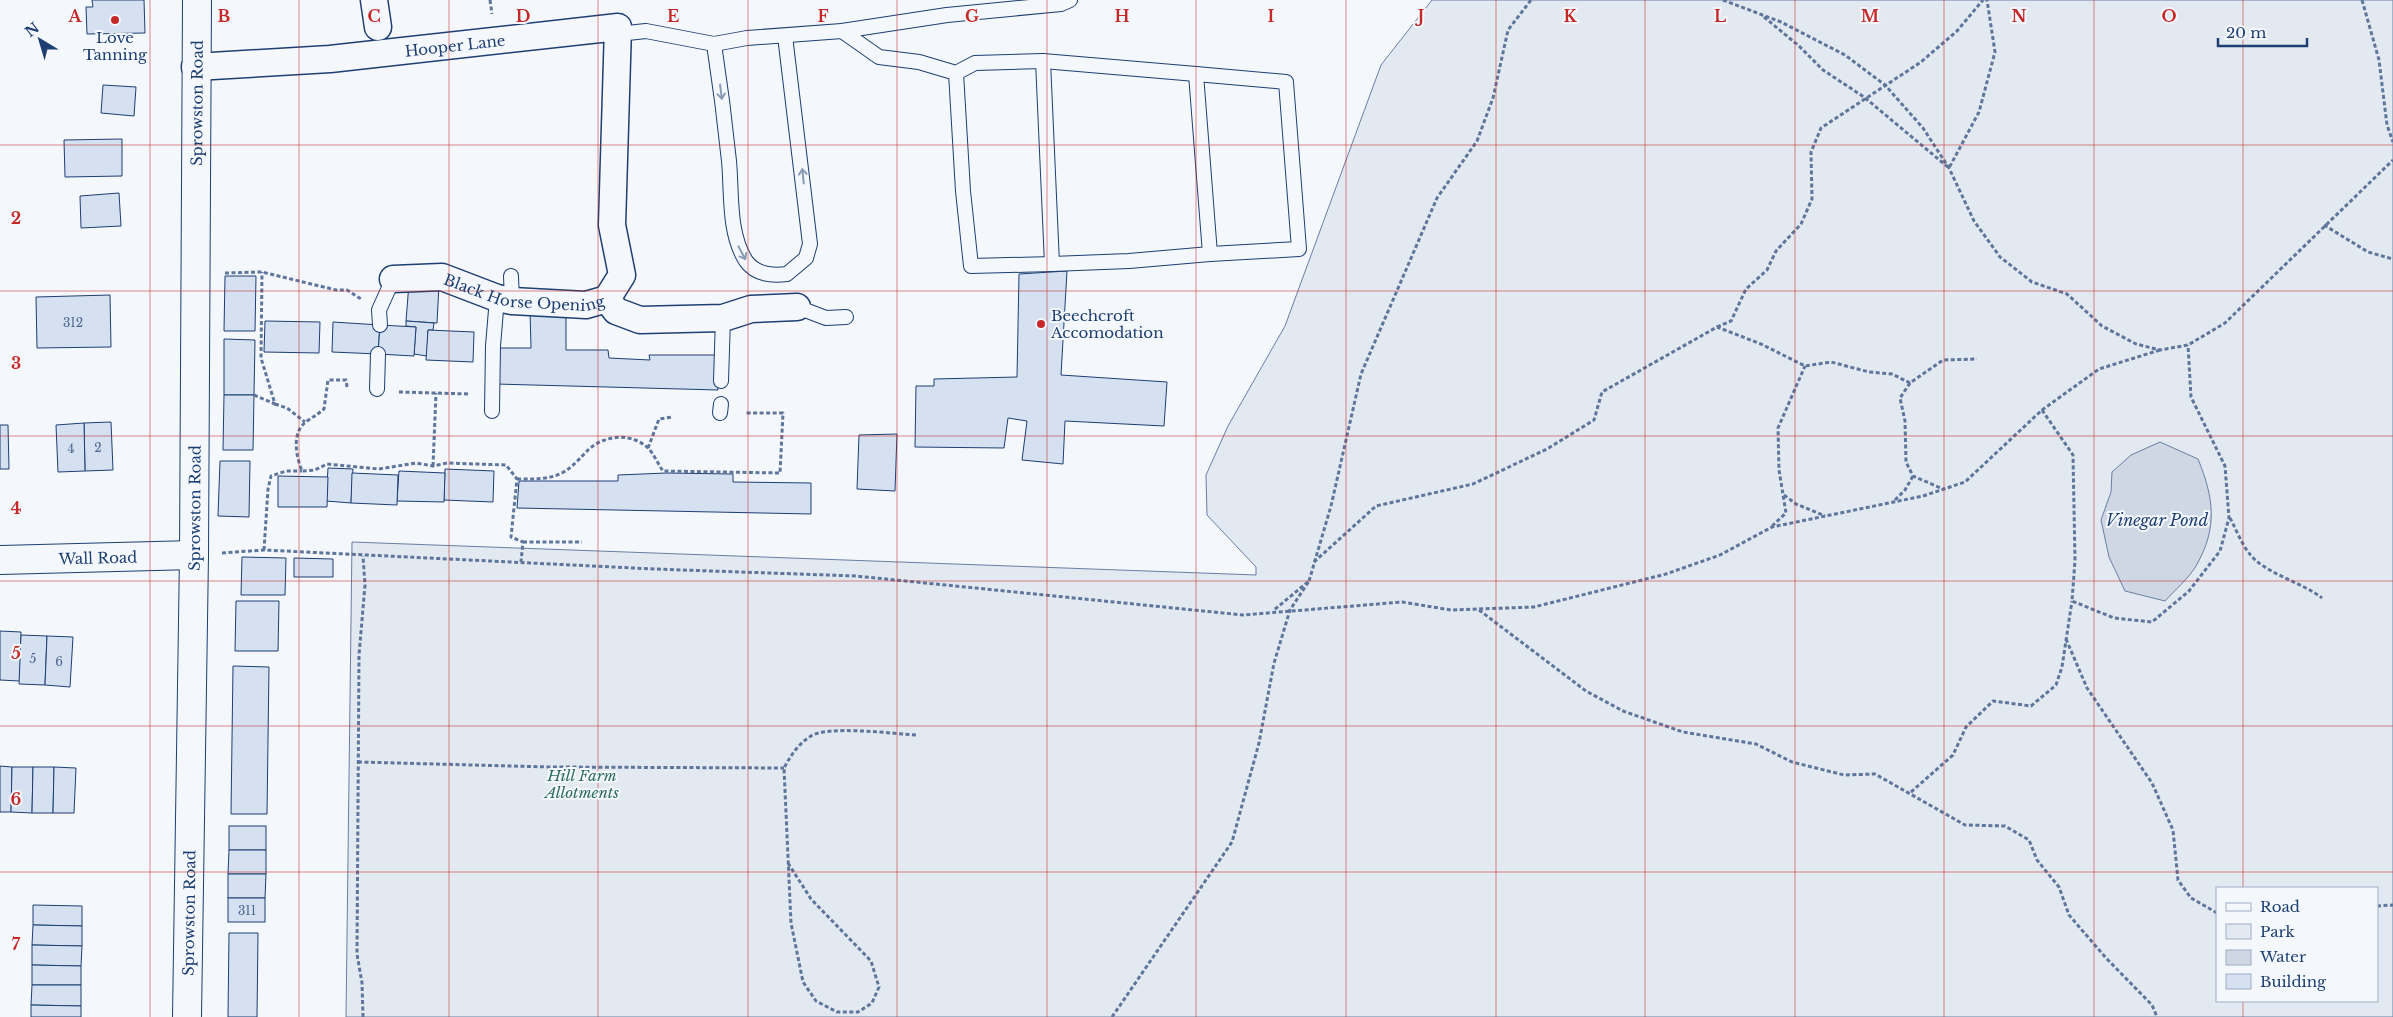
<svg xmlns="http://www.w3.org/2000/svg" width="2393" height="1017" viewBox="0 0 2393 1017" font-family="'Libre Baskerville',serif">
	<style>
		.green { fill: #e3e9f0; stroke: #687fa3; fill-rule: evenodd }
		.water { fill: #cfd7e4; stroke: #687fa3 }
		.building { fill: #d5e0f0; stroke: #1d3f73 }
		.lines { fill: none; stroke-linecap: round; stroke-linejoin: round }
		.lane-casing { stroke: #1d3f73; stroke-width: 16 }
		.street-casing { stroke: #1d3f73; stroke-width: 29 }
		.secondary-casing { stroke: #1d3f73; stroke-width: 30 }
		.primary-casing { stroke: #1d3f73; stroke-width: 30 }
		.path { stroke: #5e769c; stroke-width: 3; stroke-dasharray: 4 2.5; stroke-linecap: butt }
		.lane { stroke: #f4f7fb; stroke-width: 14 }
		.street { stroke: #f4f7fb; stroke-width: 26 }
		.secondary { stroke: #f4f7fb; stroke-width: 28 }
		.primary { stroke: #f4f7fb; stroke-width: 28 }
		.oneway { stroke: #889bb7 }
		.grid { fill: none; stroke: #c62828; stroke-width: 1; stroke-opacity: 0.55 }
		.poi-dot { fill: #c62828; stroke: #f4f7fb; stroke-width: 2 }
		.labels { text-anchor: middle; dominant-baseline: central; stroke-width: 4; stroke-linejoin: round; paint-order: stroke }
		.number-label { font-size: 12px; fill: #4b6792 }
		.poi-label { font-size: 15px; fill: #1d3f73; stroke: #f4f7fb }
		.street-label { font-size: 15px; fill: #1d3f73; stroke: #f4f7fb }
		.park-label { font-size: 15px; font-style: italic; fill: #2c6c60; stroke: #f4f7fb }
		.water-label { font-size: 16px; font-style: italic; fill: #1d3f73; stroke: #f4f7fb }
		.grid-label { font-size: 16px; text-anchor: middle; font-weight: bold; fill: #c62828; stroke: #f4f7fb; stroke-width: 4; stroke-linejoin: round; paint-order: stroke }
	</style>
	<rect width="100%" height="100%" fill="#f4f7fb"/>
	<!-- green -->
	<path class="green" d="M1432,0H2393V1017H346L352,542L1256,575V567L1207,515L1206,475L1228,426L1285,326L1381,65ZM2217,888H2377V1001H2217Z"/>
	<!-- water -->
	<path class="water" d="M2160,442L2198,459C2214,498 2218,528 2196,566C2188,579 2175,590 2165,601L2125,591L2109,557L2101,520L2111,492L2112,472L2131,455Z"/>
	<!-- building -->
	<g class="building">
		<path d="M92,0H144L145,33L87,34L86,7H93Z"/>
		<path d="M103,85L136,87L134,116L101,113Z"/>
		<path d="M122,139V176L65,177L64,140Z"/>
		<path d="M119,193L121,226L81,228L80,196Z"/>
		<path d="M1067,271L1061,375L1167,382L1164,426L1065,421L1063,464L1022,460L1027,421L1008,418L1004,448L915,447L916,386H934V379L1017,377L1019,274Z"/>
		<path d="M225,276H256L255,331H224Z"/>
		<path d="M409,283L439,285L437,323L406,321Z"/>
		<path d="M110,295L111,347L37,348L36,297Z"/>
		<path d="M530,310H566V350H608L609,358L650,360L649,355H718V390L495,384L496,348H531Z"/>
		<path d="M265,321L320,322L319,353L264,352Z"/>
		<path d="M406,321L434,323L433,330H428L427,356L414,354L416,327L406,326Z"/>
		<path d="M333,322L380,325L378,354L332,352Z"/>
		<path d="M380,325L416,327L414,356L378,354Z"/>
		<path d="M428,330L474,332L473,362L426,360Z"/>
		<path d="M224,339L255,340L254,395H224Z"/>
		<path d="M224,395H254L253,450H223Z"/>
		<path d="M111,422L113,470L85,471L84,423Z"/>
		<path d="M84,423L85,471L58,472L56,425Z"/>
		<path d="M0,425H8L9,469H0Z"/>
		<path d="M897,434L895,491L857,489L859,435Z"/>
		<path d="M220,461H250L249,517L218,516Z"/>
		<path d="M328,468L353,469L351,503L326,501Z"/>
		<path d="M445,469L494,471L493,502L444,500Z"/>
		<path d="M399,471L445,473L444,502L397,501Z"/>
		<path d="M352,473L398,475L397,505L351,503Z"/>
		<path d="M666,473L733,474V482L811,483V514L517,508L519,481H618V475Z"/>
		<path d="M278,476L328,477L327,507H278Z"/>
		<path d="M242,557L286,558L285,595H241Z"/>
		<path d="M294,558L333,559V577H294Z"/>
		<path d="M236,601H279L278,651H235Z"/>
		<path d="M0,631L21,632L20,681L0,680Z"/>
		<path d="M21,635L47,636L45,685L19,684Z"/>
		<path d="M47,636L73,637L70,687L45,685Z"/>
		<path d="M233,666L269,667L267,814H231Z"/>
		<path d="M0,766L12,767L11,812H0Z"/>
		<path d="M12,767H33L32,813L11,812Z"/>
		<path d="M33,767H54L53,813H32Z"/>
		<path d="M54,767L76,768L74,813H53Z"/>
		<rect x="229" y="826" width="37" height="24"/>
		<path d="M229,850H266V874H228Z"/>
		<path d="M228,874H266L265,898H228Z"/>
		<rect x="228" y="898" width="37" height="24"/>
		<path d="M33,905L82,906V926L33,925Z"/>
		<path d="M33,925L82,926V946L32,945Z"/>
		<path d="M229,933H258L257,1017H228Z"/>
		<path d="M32,945L82,946L81,966L32,965Z"/>
		<path d="M32,965L81,966V985H32Z"/>
		<path d="M32,985H81V1006L31,1005Z"/>
		<path d="M31,1005L81,1006V1017H31Z"/>
	</g>
	<g class="lines">
		<defs>
			<g id="lane">
				<path d="M842,31L879,57L919,62L956,73L975,63L1043,61L1052,264L971,266L963,191L956,73"/>
				<path d="M618,34L646,31L714,44L747,38L842,31L947,15L1061,4L1070,0"/>
				<path d="M714,44C720,83 725,122 729,161C732,193 728,233 746,261C756,275 772,276 787,274L806,258L810,244L785,36"/>
				<path d="M1043,61L1196,74L1210,254L1129,261L1052,264"/>
				<path d="M1196,74L1286,82L1299,249L1210,254"/>
				<path d="M511,276L512,301"/>
				<path d="M797,307L826,318L846,317"/>
				<path d="M380,325L379,310L393,279"/>
				<path d="M721,381L723,318"/>
				<path d="M377,389L378,354"/>
				<path d="M492,411L493,346L497,298"/>
				<path d="M720,413L721,404"/>
			</g>
			<g id="street">
				<path d="M374,0L378,27"/>
				<path id="s1" d="M195,67L330,59L618,27L612,225L622,275L607,299"/>
				<path id="s2" d="M393,279L442,277L497,298L512,301L586,305L607,299"/>
				<path d="M607,299L616,311L640,320L723,318L751,309L797,307"/>
			</g>
			<g id="secondary">
				<path id="s3" d="M0,560L194,555"/>
			</g>
			<g id="primary">
				<path id="s4" d="M187,1017L194,555L197,0"/>
			</g>
		</defs>
		<!-- lane casing -->
		<use href="#lane" class="lane-casing"/>
		<!-- street casing -->
		<use href="#street" class="street-casing"/>
		<!-- secondary casing -->
		<use href="#secondary" class="secondary-casing"/>
		<!-- primary casing -->
		<use href="#primary" class="primary-casing"/>
		<!-- path -->
		<g class="path">
			<path d="M490,0L492,14"/>
			<path d="M1723,0L1781,22L1845,55L1885,85L1923,128L1949,168L1974,221L2000,257L2032,282L2067,294L2102,326L2136,344L2160,350L2188,345L2225,323L2393,160"/>
			<path d="M2362,0L2379,60L2387,125L2393,142"/>
			<path d="M1764,17L1799,46L1823,70L1864,97L1949,168L1979,112L1995,52L1987,0"/>
			<path d="M2324,225L2368,252L2393,259"/>
			<path d="M225,273L262,272L336,290H347L361,299"/>
			<path d="M1717,327L1731,321L1746,289L1767,270L1776,251L1801,224L1812,199L1811,152L1821,128L1921,62L1957,31L1983,0"/>
			<path d="M1910,383L1900,398L1905,421L1906,462L1913,476L1943,489"/>
			<path d="M347,387L346,380H328L324,409C318,414 313,417 307,421C291,432 296,456 302,471L315,470L327,464L379,469L416,463L433,466L447,463L506,465L517,479L511,537L523,542L521,562"/>
			<path d="M399,392L470,394"/>
			<path d="M254,395L275,404L261,358L262,272"/>
			<path d="M275,404L287,408L305,422"/>
			<path d="M2042,410L2073,455L2075,560L2072,601L2114,618L2152,622L2189,591L2220,551L2229,518L2225,466L2191,397L2188,345"/>
			<path d="M648,448L659,419L672,417"/>
			<path d="M433,466L436,393"/>
			<path d="M517,479C533,479 548,480 562,473C573,467 580,458 588,450C604,435 631,432 648,448C654,454 658,464 663,471L780,473L783,413H745"/>
			<path d="M1784,495L1796,504L1825,516"/>
			<path d="M1895,500L1905,490L1913,476"/>
			<path d="M2230,518C2236,529 2241,543 2249,553C2263,573 2302,582 2322,598"/>
			<path d="M1772,526L1786,513L1779,470L1778,428L1805,366"/>
			<path d="M523,542H582"/>
			<path d="M264,550L268,489L271,476L286,471H302"/>
			<path d="M222,553L264,550L654,569L856,576L1243,615L1402,602L1451,610L1534,607L1666,574L1720,555L1772,527L1923,496L1965,482L2042,410L2099,369L2160,350"/>
			<path d="M1314,562L1376,506L1473,484L1547,449L1594,420L1602,392L1717,327L1761,344L1805,366L1831,362L1869,372L1892,374L1910,383L1943,360L1977,359"/>
			<path d="M1309,581L1331,506L1361,374L1437,198L1477,141L1493,98L1508,30L1531,0"/>
			<path d="M1479,610L1586,691L1623,711L1683,732L1756,744L1792,762L1844,775L1875,774L1965,825L2005,826L2029,840L2037,860L2059,887L2069,915L2106,958L2152,1005L2157,1017"/>
			<path d="M2066,639L2087,688L2152,783L2173,830L2178,880L2191,898L2217,913"/>
			<path d="M358,762L550,767L784,768"/>
			<path d="M1911,792L1953,755L1966,727L1993,701L2031,706L2056,685L2062,667L2072,601"/>
			<path d="M788,863L811,899L871,961L879,987L872,1003L858,1012H837L816,1001L803,982L791,923L784,768C791,755 798,744 811,736C829,725 894,734 918,735"/>
			<path d="M2377,906L2393,905"/>
			<path d="M363,1017L362,983L357,954L359,655L365,585L363,556"/>
			<path d="M1112,1017L1232,842L1259,743L1274,663L1290,610L1309,581L1274,610"/>
		</g>
		<!-- lane -->
		<use href="#lane" class="lane"/>
		<!-- street -->
		<use href="#street" class="street"/>
		<!-- secondary -->
		<use href="#secondary" class="secondary"/>
		<!-- primary -->
		<use href="#primary" class="primary"/>
	</g>
	<!-- one-way arrows -->
	<defs><path id="oneway-shaft" d="M-6 0H5M1.5-3L5.5 0L1.5 3" fill="none" stroke-width="1.6" stroke-linecap="round" stroke-linejoin="round" transform="scale(1.25)"/></defs>
	<g class="oneway">
		<use href="#oneway-shaft" transform="translate(721 92) rotate(83)"/>
		<use href="#oneway-shaft" transform="translate(803 176) rotate(-96)"/>
		<use href="#oneway-shaft" transform="translate(742 253) rotate(62)"/>
	</g>
	<!-- grid -->
	<path class="grid" d="M150,0V1017M299,0V1017M449,0V1017M598,0V1017M748,0V1017M897,0V1017M1047,0V1017M1196,0V1017M1346,0V1017M1496,0V1017M1645,0V1017M1795,0V1017M1944,0V1017M2094,0V1017M2243,0V888M0,145H2393M0,291H2393M0,436H2393M0,581H2393M0,726H2393M0,872H2393M2243,1001V1017"/>
	<!-- markers -->
	<g class="poi-dot">
		<circle cx="115" cy="20" r="5"/>
		<circle cx="1041" cy="324" r="5"/>
	</g>
	<g class="labels">
		<!-- number labels -->
		<g class="number-label">
			<text x="73" y="322">312</text>
			<text x="98" y="447">2</text>
			<text x="71" y="448">4</text>
			<text x="33" y="658">5</text>
			<text x="59" y="661">6</text>
			<text x="247" y="910">311</text>
		</g>
		<!-- poi labels -->
		<g class="poi-label">
			<text x="115" y="37">Love<tspan x="115" dy="17">Tanning</tspan></text>
			<text x="1051" y="315" text-anchor="start">Beechcroft<tspan x="1051" dy="17">Accomodation</tspan></text>
		</g>
		<!-- street labels -->
		<g class="street-label">
			<text stroke="none"><textPath href="#s1" startOffset="261">Hooper Lane</textPath></text>
			<text stroke="none"><textPath href="#s4" startOffset="914">Sprowston Road</textPath></text>
			<text stroke="none"><textPath href="#s2" startOffset="134">Black Horse Opening</textPath></text>
			<text stroke="none"><textPath href="#s4" startOffset="509">Sprowston Road</textPath></text>
			<text stroke="none"><textPath href="#s3" startOffset="98">Wall Road</textPath></text>
			<text stroke="none"><textPath href="#s4" startOffset="104">Sprowston Road</textPath></text>
		</g>
		<!-- park labels -->
		<g class="park-label">
			<text x="582" y="775">Hill Farm<tspan x="582" dy="17">Allotments</tspan></text>
		</g>
		<!-- water labels -->
		<g class="water-label">
			<text x="2157" y="520">Vinegar Pond</text>
		</g>
	</g>
	<g class="grid-label">
		<text x="75" y="22">A</text>
		<text x="224" y="22">B</text>
		<text x="374" y="22">C</text>
		<text x="523" y="22">D</text>
		<text x="673" y="22">E</text>
		<text x="823" y="22">F</text>
		<text x="972" y="22">G</text>
		<text x="1122" y="22">H</text>
		<text x="1271" y="22">I</text>
		<text x="1421" y="22">J</text>
		<text x="1570" y="22">K</text>
		<text x="1720" y="22">L</text>
		<text x="1870" y="22">M</text>
		<text x="2019" y="22">N</text>
		<text x="2169" y="22">O</text>
		<text x="16" y="224">2</text>
		<text x="16" y="369">3</text>
		<text x="16" y="514">4</text>
		<text x="16" y="659">5</text>
		<text x="16" y="805">6</text>
		<text x="16" y="950">7</text>
	</g>
	<!-- legend -->
	<rect x="2216" y="887" width="162" height="115" fill="#f4f7fb" stroke="#9eadc5"/>
	<rect x="2226" y="903" width="25" height="8" fill="#f4f7fb" stroke="#9eadc5"/>
	<text x="2260" y="912" font-size="15" fill="#1d3f73">Road</text>
	<rect x="2226" y="924" width="25" height="15" fill="#e3e9f0" stroke="#9eadc5"/>
	<text x="2260" y="937" font-size="15" fill="#1d3f73">Park</text>
	<rect x="2226" y="950" width="25" height="15" fill="#cfd7e4" stroke="#9eadc5"/>
	<text x="2260" y="962" font-size="15" fill="#1d3f73">Water</text>
	<rect x="2226" y="974" width="25" height="15" fill="#d5e0f0" stroke="#9eadc5"/>
	<text x="2260" y="987" font-size="15" fill="#1d3f73">Building</text>
	<!-- north arrow -->
	<g transform="translate(40 40) rotate(322)" stroke="#f4f7fb" stroke-width="4" paint-order="stroke">
	<path d="M0-4L9 19L0 12L-9 19Z" fill="#1d3f73"/>
	<text y="-8" font-size="14" font-weight="bold" text-anchor="middle" fill="#1d3f73">N</text>
	</g>
	<!-- scale -->
	<path d="M2218 38v8h89v-8" fill="none" stroke="#1d3f73" stroke-width="2.5"/>
	<text x="2226" y="38" font-size="15" fill="#1d3f73" stroke="#f4f7fb" stroke-width="4" paint-order="stroke">20 m</text>
</svg>
